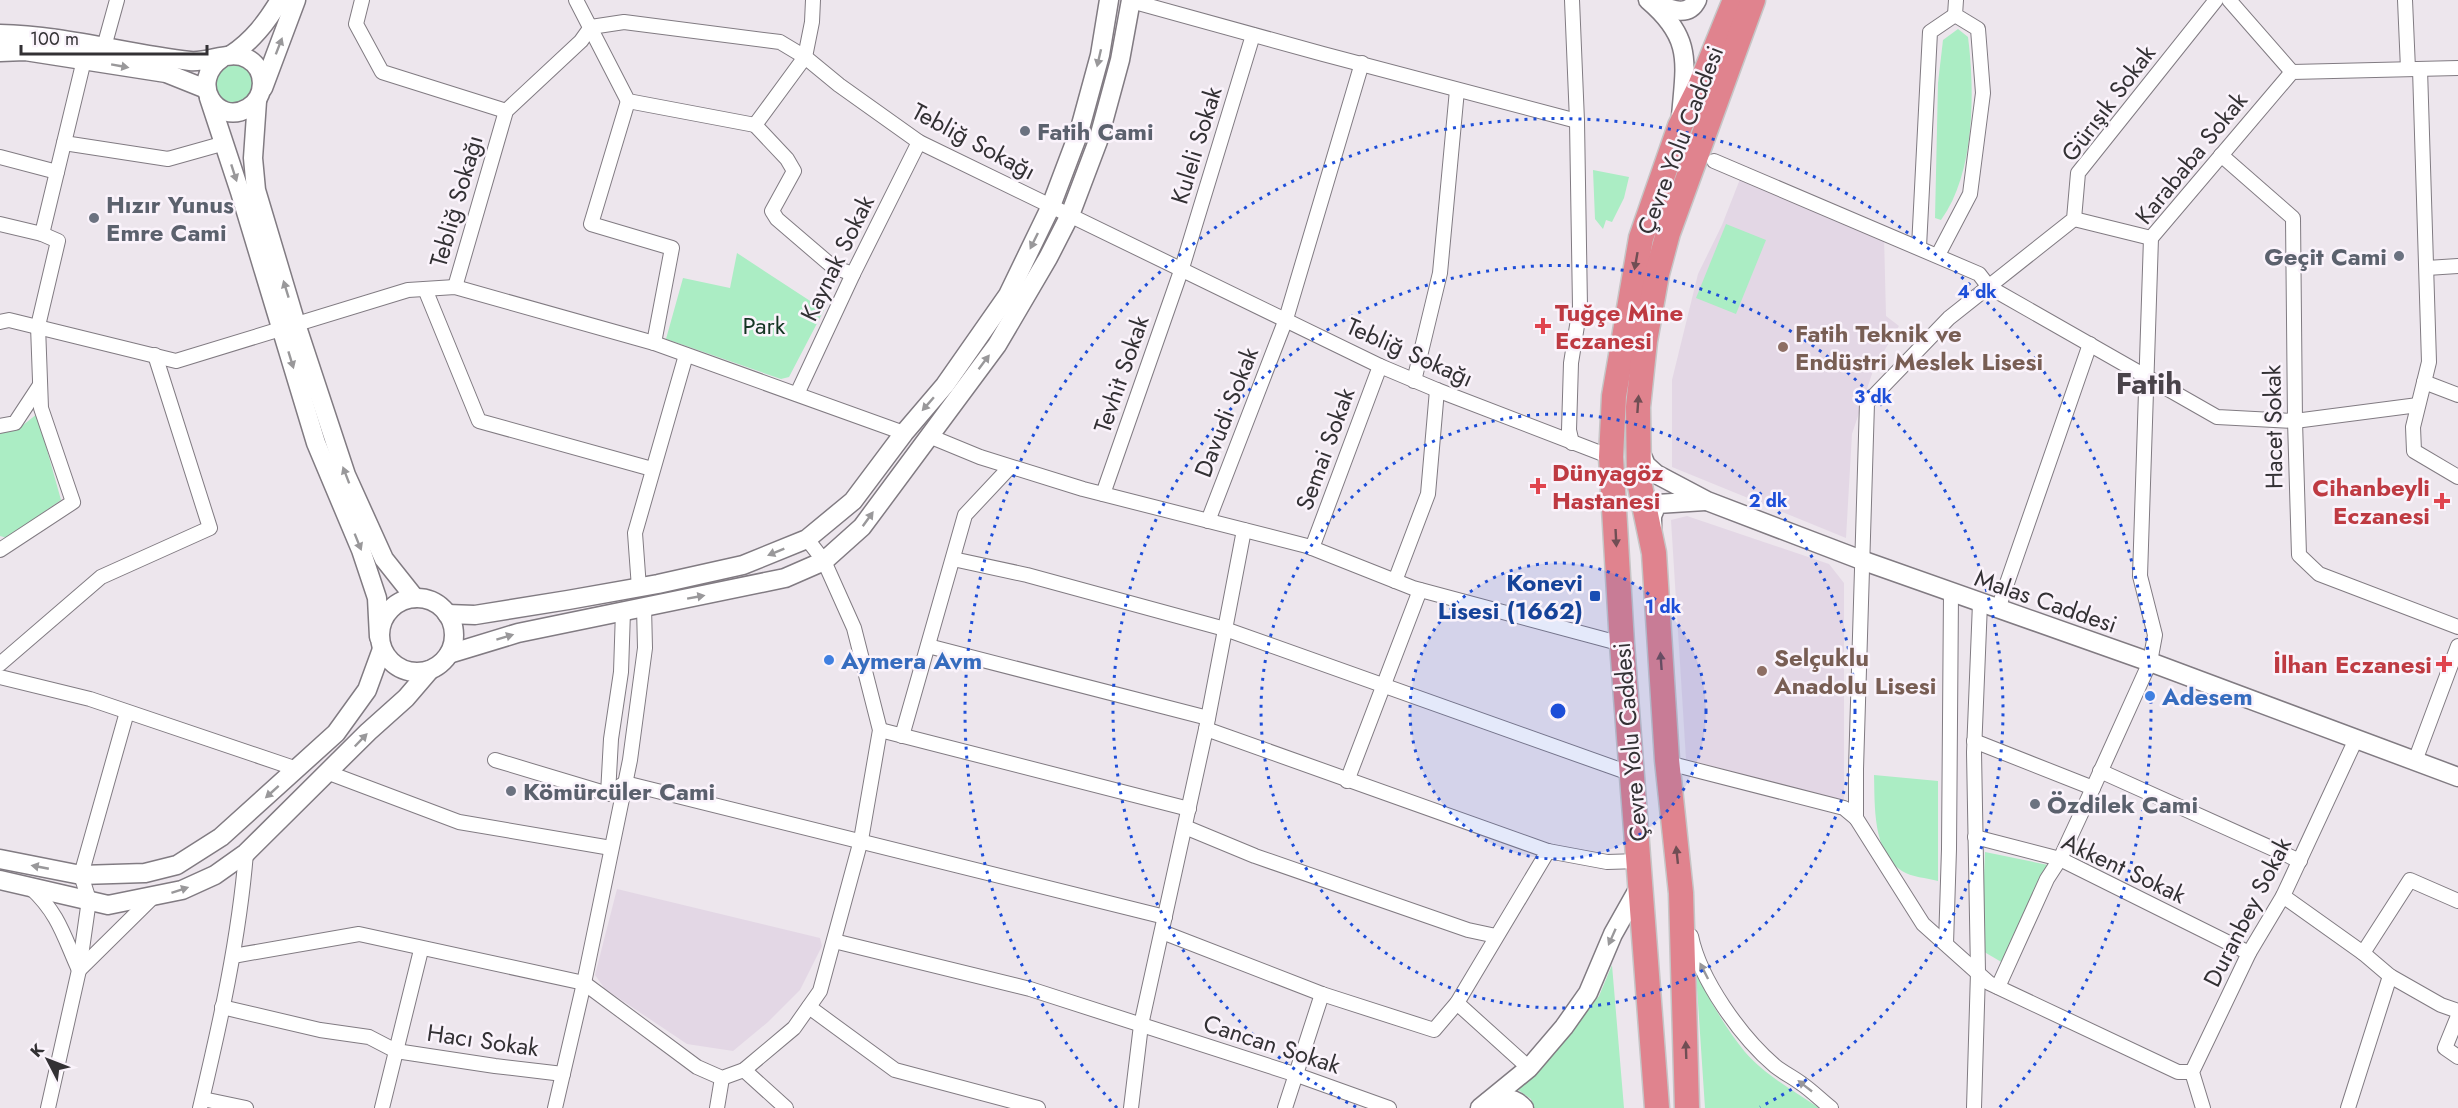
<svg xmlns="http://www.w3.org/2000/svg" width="2458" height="1108" viewBox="0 0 2458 1108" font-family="Jost,sans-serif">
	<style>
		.built { fill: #e3d7e5 }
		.green { fill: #abedc4 }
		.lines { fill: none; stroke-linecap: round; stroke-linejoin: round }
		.street-casing { stroke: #817b82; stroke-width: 16 }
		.secondary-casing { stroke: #817b82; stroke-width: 21 }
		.highway-casing { stroke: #c6c5c6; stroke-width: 27 }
		.street { stroke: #fff; stroke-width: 14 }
		.secondary { stroke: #fff; stroke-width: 18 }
		.highway { stroke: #e0838e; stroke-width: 24 }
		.oneway { fill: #99989a }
		.oneway2 { fill: #704e54 }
		.ring { fill: none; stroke: #1d4ed8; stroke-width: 3; stroke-dasharray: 3 6 }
		.worship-dot { fill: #6b7280; stroke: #faf3fb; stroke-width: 2 }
		.health-dot { fill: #e0444e; stroke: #faf3fb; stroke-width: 2 }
		.education-dot { fill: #8d6e63; stroke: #faf3fb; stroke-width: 2 }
		.transit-dot { fill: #1a4fb4; stroke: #faf3fb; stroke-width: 2 }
		.shop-dot { fill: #3f7fe0; stroke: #faf3fb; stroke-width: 2 }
		.labels { text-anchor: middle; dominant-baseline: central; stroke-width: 5; stroke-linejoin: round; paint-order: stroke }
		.street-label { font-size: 24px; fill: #333134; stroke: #faf3fb }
		.worship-label { font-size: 24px; font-weight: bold; fill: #5b616d; stroke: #faf3fb; text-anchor: start }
		.health-label { font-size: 24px; font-weight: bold; fill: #be3a42; stroke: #faf3fb; text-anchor: start }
		.park-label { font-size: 24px; fill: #143523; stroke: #faf3fb }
		.education-label { font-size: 24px; font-weight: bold; fill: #785e54; stroke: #faf3fb; text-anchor: start }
		.transit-label { font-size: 24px; font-weight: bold; fill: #164399; stroke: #faf3fb; text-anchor: end }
		.shop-label { font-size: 24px; font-weight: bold; fill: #366cbe; stroke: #faf3fb; text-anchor: start }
		.district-label { font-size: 30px; font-weight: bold; fill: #49434a; stroke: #faf3fb }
		.centre { fill: #1d4ed8; stroke: #faf3fb; stroke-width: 3 }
		.ring-label { font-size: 18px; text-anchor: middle; font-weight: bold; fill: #1d4ed8; stroke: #faf3fb; stroke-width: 5; stroke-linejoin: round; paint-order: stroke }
	</style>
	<rect width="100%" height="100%" fill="#ede6ed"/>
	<!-- built -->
	<g class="built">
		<path d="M1742,174L1884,236L1886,316L1899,326L1874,368L1852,434L1846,538L1672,467V380L1698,274L1722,225Z"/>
		<path d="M1687,516L1829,564L1844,583V802L1686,759L1671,520Z"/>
		<path d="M617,889L820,938L822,946L800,990L768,1022L733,1051L687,1044L605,989L595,975Z"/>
	</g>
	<!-- green -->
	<g class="green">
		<path d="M1958,29L1968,37C1975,92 1975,173 1941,220L1935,218L1938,83L1943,40Z"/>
		<circle cx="235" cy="84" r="19"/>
		<path d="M1593,170L1629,177L1624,198L1612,222L1606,220L1603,229L1595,219Z"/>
		<path d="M1726,224L1766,240L1736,314L1696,298Z"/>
		<path d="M737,253L824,310L789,377L781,379L666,339L683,278L730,288Z"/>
		<path d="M37,414L61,500L7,538L0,536V433L18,429Z"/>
		<path d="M1874,775L1938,781V881C1927,878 1911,877 1902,871C1872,852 1875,805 1874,775Z"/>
		<path d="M1985,852L2048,865L2003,963L1981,950Z"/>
		<path d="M1612,965L1624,1108H1534L1531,1099L1518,1090L1572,1031L1599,996Z"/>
		<path d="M1696,973C1709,999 1726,1029 1745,1052C1765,1075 1794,1091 1819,1108H1705Z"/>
	</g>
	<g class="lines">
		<defs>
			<g id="street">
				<path d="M362,0L356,24L382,72L506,111"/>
				<path d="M576,0L628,101L755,125"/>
				<path d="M2229,0L2292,72"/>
				<path d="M2405,0L2408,69"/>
				<path d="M1131,1L1323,54L1577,121"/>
				<path d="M104,47L117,0"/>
				<path d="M2420,69L2429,362L2413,427L2414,451L2458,477"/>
				<path d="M628,101L591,224L672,248L654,343"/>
				<path d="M755,125L787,159L794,171L772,211L777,219L833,267L853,274"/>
				<path d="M755,125L805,57L812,22L813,0"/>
				<path d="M64,143L168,159L225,143"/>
				<path d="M2221,155L2293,218L2295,421L2299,555L2319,574L2458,627"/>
				<path d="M0,157L57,172"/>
				<path d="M1714,161L1979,274L1989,287L2217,417L2295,421L2418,405"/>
				<path d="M2074,219L2151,238"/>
				<path d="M0,224L42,234L58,241L38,326L41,408L73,502L0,550"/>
				<path d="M42,234L84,60"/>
				<path d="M1919,247L1930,32L1955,15"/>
				<path d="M1938,255L1970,194L1983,93L1978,29L1955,15L1956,0"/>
				<path d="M2427,268L2458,266"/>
				<path d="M455,287L506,111L581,41L591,27L624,22L780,42L805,57L839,85L919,142L1380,366L1437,390L1611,457"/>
				<path d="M425,289L479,421L652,469"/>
				<path d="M0,322L9,320L176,361L408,290L455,287L654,343L904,433"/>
				<path d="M1414,381L1440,273L1457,90"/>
				<path d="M2424,382L2458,395"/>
				<path d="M797,394L853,274L919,142"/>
				<path d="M0,426L15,423L40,385"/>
				<path d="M929,436L980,457L1083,489L1307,546L1413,588L1622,644"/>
				<path d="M1572,443L1569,430L1571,363L1580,307L1577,121L1572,0"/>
				<path d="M1103,494L1182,268L1253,35"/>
				<path d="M1208,521L1286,319L1362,63"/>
				<path d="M1312,548L1380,366"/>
				<path d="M953,559L1027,575L1225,629L1632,774"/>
				<path d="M1395,581L1428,494L1437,390"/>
				<path d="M639,588L635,533L686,355"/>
				<path d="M1998,609L2090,344"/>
				<path d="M928,646L1208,718"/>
				<path d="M0,664L101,577L210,528L155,355"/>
				<path d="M0,677L90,699L297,769"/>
				<path d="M1206,729L1548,851L1607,862L1639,861"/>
				<path d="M880,730L1189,809"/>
				<path d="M902,736L965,515L1010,467"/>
				<path d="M1974,741L2093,788L2150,662L2155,635L2140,576L2151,238L2292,72L2458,68"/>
				<path d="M495,760L608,794"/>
				<path d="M1667,760L1676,765L1844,808L1856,818"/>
				<path d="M2415,761L2458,646"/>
				<path d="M2100,771L2300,861"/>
				<path d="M329,773L459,822L611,848"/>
				<path d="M1347,781L1420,590"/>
				<path d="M608,794L625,783L1165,917"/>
				<path d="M608,794L611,739L621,672L623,611"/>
				<path d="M1185,827L1255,856L1468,930L1496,936"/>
				<path d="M1975,837L2060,859L2249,953"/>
				<path d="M31,888C59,914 64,937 79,970L152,898"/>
				<path d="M2283,896L2363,953L2390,976L2441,1005L2458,1011"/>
				<path d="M1162,932L1322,994L1434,1030L1457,1003L1548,851"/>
				<path d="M1691,936C1700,980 1741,1037 1775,1066C1784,1073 1794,1078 1802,1084C1812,1091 1821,1100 1831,1108"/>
				<path d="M834,941L1030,989L1297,1075L1389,1108"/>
				<path d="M1946,944L1949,849L1951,593"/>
				<path d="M2363,953L2410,880L2458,901"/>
				<path d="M233,956L359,934L584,983L697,1067L722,1078L744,1070L794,1028L820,991L861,840L880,730L854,628L824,561L807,539"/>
				<path d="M1998,987L2047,879L2060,859L2093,788"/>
				<path d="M1457,1003L1529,1068"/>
				<path d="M222,1007L320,1030L369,1037L396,1051L495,1066L563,1074"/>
				<path d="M809,1007L895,1070L1038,1108"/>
				<path d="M2458,1016L2445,1048L2458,1057"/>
				<path d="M744,1070L786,1108"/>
				<path d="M2192,1072H2178L1989,983L1923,924L1856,818V769L1867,403L1949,318L2074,219L2078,173L2216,0"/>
				<path d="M203,1099L246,1108"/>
				<path d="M48,1108L79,970L89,900L81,875L127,712"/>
				<path d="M200,1108C220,1024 239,939 246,853"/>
				<path d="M382,1108L421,950"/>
				<path d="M555,1108L584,983L630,760L645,648L644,607"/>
				<path d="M717,1108L722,1078"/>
				<path d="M1131,1108L1141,1025L1206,729L1244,530"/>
				<path d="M1285,1108L1322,994"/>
				<path d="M1974,1108L1978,972L1974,752L1980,603"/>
				<path d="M2203,1108L2192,1072L2249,953L2283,896L2356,739"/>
				<path d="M2348,1108L2390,976"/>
			</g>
			<g id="secondary">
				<path d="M1648,0C1694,39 1685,64 1681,117"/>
				<path d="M1654,3C1668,8 1688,19 1697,0"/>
				<path d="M0,34C64,35 126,54 190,61C209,63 231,49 248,59C267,70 266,97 248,108C216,127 188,81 222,58"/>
				<path d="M0,52L25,51L166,73L206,89"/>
				<path d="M231,55C253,40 266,23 280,0"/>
				<path d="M263,88L296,0"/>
				<path d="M209,98L240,192L316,443L361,550L377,598L379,637"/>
				<path d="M257,101L253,158L256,190L296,324L346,475L384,559L415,598"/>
				<path d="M1639,449L1646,465L1656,474L1707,501L1864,561L2150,662L2458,777"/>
				<path d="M1652,529V516L1657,504L1705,501"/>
				<circle cx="417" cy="635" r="37"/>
				<path d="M447,614L475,615L568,600L658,584L743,565L807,539L853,501L904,433L945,385L1008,295L1051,206L1079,132L1100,55L1109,0"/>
				<path d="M449,654L518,633L785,578L824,561L862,527L997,345L1048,258L1070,215L1098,141L1120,60L1131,0"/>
				<path d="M0,859L81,875L145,873L177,865L221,837L336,733L367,690L382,649"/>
				<path d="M0,880L108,905L182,890L215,875L246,853L368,732L406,698L430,670"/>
				<path d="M1488,1102C1503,1098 1513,1096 1524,1108"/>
				<path d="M1480,1108L1529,1068L1564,1027L1588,993L1613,934L1640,886"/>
			</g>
			<g id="highway">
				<path d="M1657,1108L1622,644L1611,457L1614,396L1641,238L1680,126L1700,86L1735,0"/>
				<path d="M1687,1108L1681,893L1667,760L1654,553L1639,481L1638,407L1645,341L1657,274L1668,233L1753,0"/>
			</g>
		</defs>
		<!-- street casing -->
		<use href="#street" class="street-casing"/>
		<!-- secondary casing -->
		<use href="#secondary" class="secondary-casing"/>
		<!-- highway casing -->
		<use href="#highway" class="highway-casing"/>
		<!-- street -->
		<use href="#street" class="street"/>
		<!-- secondary -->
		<use href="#secondary" class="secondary"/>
		<!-- highway -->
		<use href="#highway" class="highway"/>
	</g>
	<!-- one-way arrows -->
	<defs><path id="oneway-solid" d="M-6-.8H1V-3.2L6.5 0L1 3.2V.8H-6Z" transform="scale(1.5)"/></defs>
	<g class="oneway">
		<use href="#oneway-solid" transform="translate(279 46) rotate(-69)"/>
		<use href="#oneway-solid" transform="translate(1099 58) rotate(103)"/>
		<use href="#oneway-solid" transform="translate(120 66) rotate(10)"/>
		<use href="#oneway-solid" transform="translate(234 173) rotate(72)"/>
		<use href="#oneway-solid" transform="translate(1034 241) rotate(116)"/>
		<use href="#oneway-solid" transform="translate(286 289) rotate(-107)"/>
		<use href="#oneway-solid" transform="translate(291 360) rotate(73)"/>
		<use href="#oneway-solid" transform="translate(984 362) rotate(-53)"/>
		<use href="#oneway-solid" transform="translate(928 404) rotate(131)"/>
		<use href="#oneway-solid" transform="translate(346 475) rotate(-111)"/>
		<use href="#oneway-solid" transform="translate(868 519) rotate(-54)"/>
		<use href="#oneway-solid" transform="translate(358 542) rotate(68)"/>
		<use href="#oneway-solid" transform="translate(776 552) rotate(158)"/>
		<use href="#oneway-solid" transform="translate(696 597) rotate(-10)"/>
		<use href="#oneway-solid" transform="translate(505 637) rotate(-17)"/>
		<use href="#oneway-solid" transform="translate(361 740) rotate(-46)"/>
		<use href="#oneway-solid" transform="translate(272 792) rotate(138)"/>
		<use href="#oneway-solid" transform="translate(40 867) rotate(-169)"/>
		<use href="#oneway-solid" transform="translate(180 890) rotate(-18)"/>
		<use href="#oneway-solid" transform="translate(1612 937) rotate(114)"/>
		<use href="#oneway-solid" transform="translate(1704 971) rotate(-117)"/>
		<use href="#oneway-solid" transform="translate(1805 1086) rotate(-142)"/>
	</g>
	<g class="oneway2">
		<use href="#oneway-solid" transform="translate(1636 261) rotate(100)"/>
		<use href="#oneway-solid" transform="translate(1638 404) rotate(-86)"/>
		<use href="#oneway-solid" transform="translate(1616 538) rotate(87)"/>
		<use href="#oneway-solid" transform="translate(1661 661) rotate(-94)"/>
		<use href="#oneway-solid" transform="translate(1677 855) rotate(-96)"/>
		<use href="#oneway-solid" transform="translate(1686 1050) rotate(-92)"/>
	</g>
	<!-- distance rings -->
	<circle cx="1558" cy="711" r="148" fill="#1d4ed8" fill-opacity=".12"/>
	<g class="ring">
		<circle cx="1558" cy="711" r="148"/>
		<circle cx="1558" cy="711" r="297"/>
		<path d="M1356 1107A445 445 0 1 1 1760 1107"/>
		<path d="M1117 1108A593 593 0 1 1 1999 1108"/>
	</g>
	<!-- markers -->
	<g class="worship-dot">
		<circle cx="1025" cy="131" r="6"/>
		<circle cx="94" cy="218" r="6"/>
		<circle cx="2399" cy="256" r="6"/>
		<circle cx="511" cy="791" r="6"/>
		<circle cx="2035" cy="804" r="6"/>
	</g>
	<g class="health-dot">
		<path d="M1540 317h6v6h6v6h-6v6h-6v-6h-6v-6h6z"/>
		<path d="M1535 477h6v6h6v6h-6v6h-6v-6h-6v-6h6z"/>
		<path d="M2439 492h6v6h6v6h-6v6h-6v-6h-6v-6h6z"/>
		<path d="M2441 655h6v6h6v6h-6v6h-6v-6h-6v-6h6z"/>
	</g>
	<g class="education-dot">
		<circle cx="1783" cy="347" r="6"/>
		<circle cx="1762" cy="671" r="6"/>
	</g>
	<rect class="transit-dot" x="1589" y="590" width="12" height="12" rx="3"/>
	<g class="shop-dot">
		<circle cx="829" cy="660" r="6"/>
		<circle cx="2150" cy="696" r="6"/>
	</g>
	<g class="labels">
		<!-- street labels -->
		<g class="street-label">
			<text transform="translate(2108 103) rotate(-53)">Gürışık Sokak</text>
			<text transform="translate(1680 140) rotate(-69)">Çevre Yolu Caddesi</text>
			<text transform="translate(974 141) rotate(28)">Tebliğ Sokağı</text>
			<text transform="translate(1196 145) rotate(-73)">Kuleli Sokak</text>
			<text transform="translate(2191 158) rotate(-51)">Karababa Sokak</text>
			<text transform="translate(456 201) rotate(-74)">Tebliğ Sokağı</text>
			<text transform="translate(837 258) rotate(-64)">Kaynak Sokak</text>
			<text transform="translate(1410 352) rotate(24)">Tebliğ Sokağı</text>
			<text transform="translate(1121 374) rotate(-71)">Tevhit Sokak</text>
			<text transform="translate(1226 412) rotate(-69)">Davudi Sokak</text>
			<text transform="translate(2273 427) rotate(-91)">Hacet Sokak</text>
			<text transform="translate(1325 449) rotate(-70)">Semai Sokak</text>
			<text transform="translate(2046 601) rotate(19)">Malas Caddesi</text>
			<text transform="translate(1630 742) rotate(-95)">Çevre Yolu Caddesi</text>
			<text transform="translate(2124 868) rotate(25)">Akkent Sokak</text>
			<text transform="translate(2247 912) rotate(-63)">Duranbey Sokak</text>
			<text transform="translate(483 1040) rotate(8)">Hacı Sokak</text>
			<text transform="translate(1272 1044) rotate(18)">Cancan Sokak</text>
		</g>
		<!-- worship labels -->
		<g class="worship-label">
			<text x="1037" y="131">Fatih Cami</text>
			<text x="106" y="204">Hızır Yunus<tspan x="106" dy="28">Emre Cami</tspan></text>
			<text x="2387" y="256" text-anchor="end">Geçit Cami</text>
			<text x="523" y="791">Kömürcüler Cami</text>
			<text x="2047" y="804">Özdilek Cami</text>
		</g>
		<!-- health labels -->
		<g class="health-label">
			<text x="1555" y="312">Tuğçe Mine<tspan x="1555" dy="28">Eczanesi</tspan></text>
			<text x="1552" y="472">Dünyagöz<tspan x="1552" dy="28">Hastanesi</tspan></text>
			<text x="2430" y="487" text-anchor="end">Cihanbeyli<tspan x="2430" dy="28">Eczanesi</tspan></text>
			<text x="2432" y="664" text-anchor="end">İlhan Eczanesi</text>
		</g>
		<!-- park labels -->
		<g class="park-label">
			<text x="764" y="325">Park</text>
		</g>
		<!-- education labels -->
		<g class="education-label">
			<text x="1795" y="333">Fatih Teknik ve<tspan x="1795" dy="28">Endüstri Meslek Lisesi</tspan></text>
			<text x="1774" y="657">Selçuklu<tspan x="1774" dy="28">Anadolu Lisesi</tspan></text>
		</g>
		<!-- transit labels -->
		<g class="transit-label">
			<text x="1583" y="582">Konevi<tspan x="1583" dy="28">Lisesi (1662)</tspan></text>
		</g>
		<!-- shop labels -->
		<g class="shop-label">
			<text x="841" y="660">Aymera Avm</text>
			<text x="2162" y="696">Adesem</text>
		</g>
		<!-- district labels -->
		<g class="district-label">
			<text x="2149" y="383">Fatih</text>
		</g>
	</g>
	<circle cx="1558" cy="711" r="9" class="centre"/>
	<g class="ring-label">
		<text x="1977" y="298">4 dk</text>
		<text x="1873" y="403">3 dk</text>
		<text x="1768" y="507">2 dk</text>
		<text x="1663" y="613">1 dk</text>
	</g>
	<!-- north arrow -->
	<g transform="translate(48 1060) rotate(312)" stroke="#faf3fb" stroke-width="4.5" paint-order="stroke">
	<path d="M0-4.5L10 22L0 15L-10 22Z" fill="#333134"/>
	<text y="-9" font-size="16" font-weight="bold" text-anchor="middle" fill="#333134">K</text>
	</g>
	<!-- scale -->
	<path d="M21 45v9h186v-9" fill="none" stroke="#333134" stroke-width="3"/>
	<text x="30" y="45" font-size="18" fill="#333134" stroke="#faf3fb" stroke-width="4.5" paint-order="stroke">100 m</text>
</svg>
